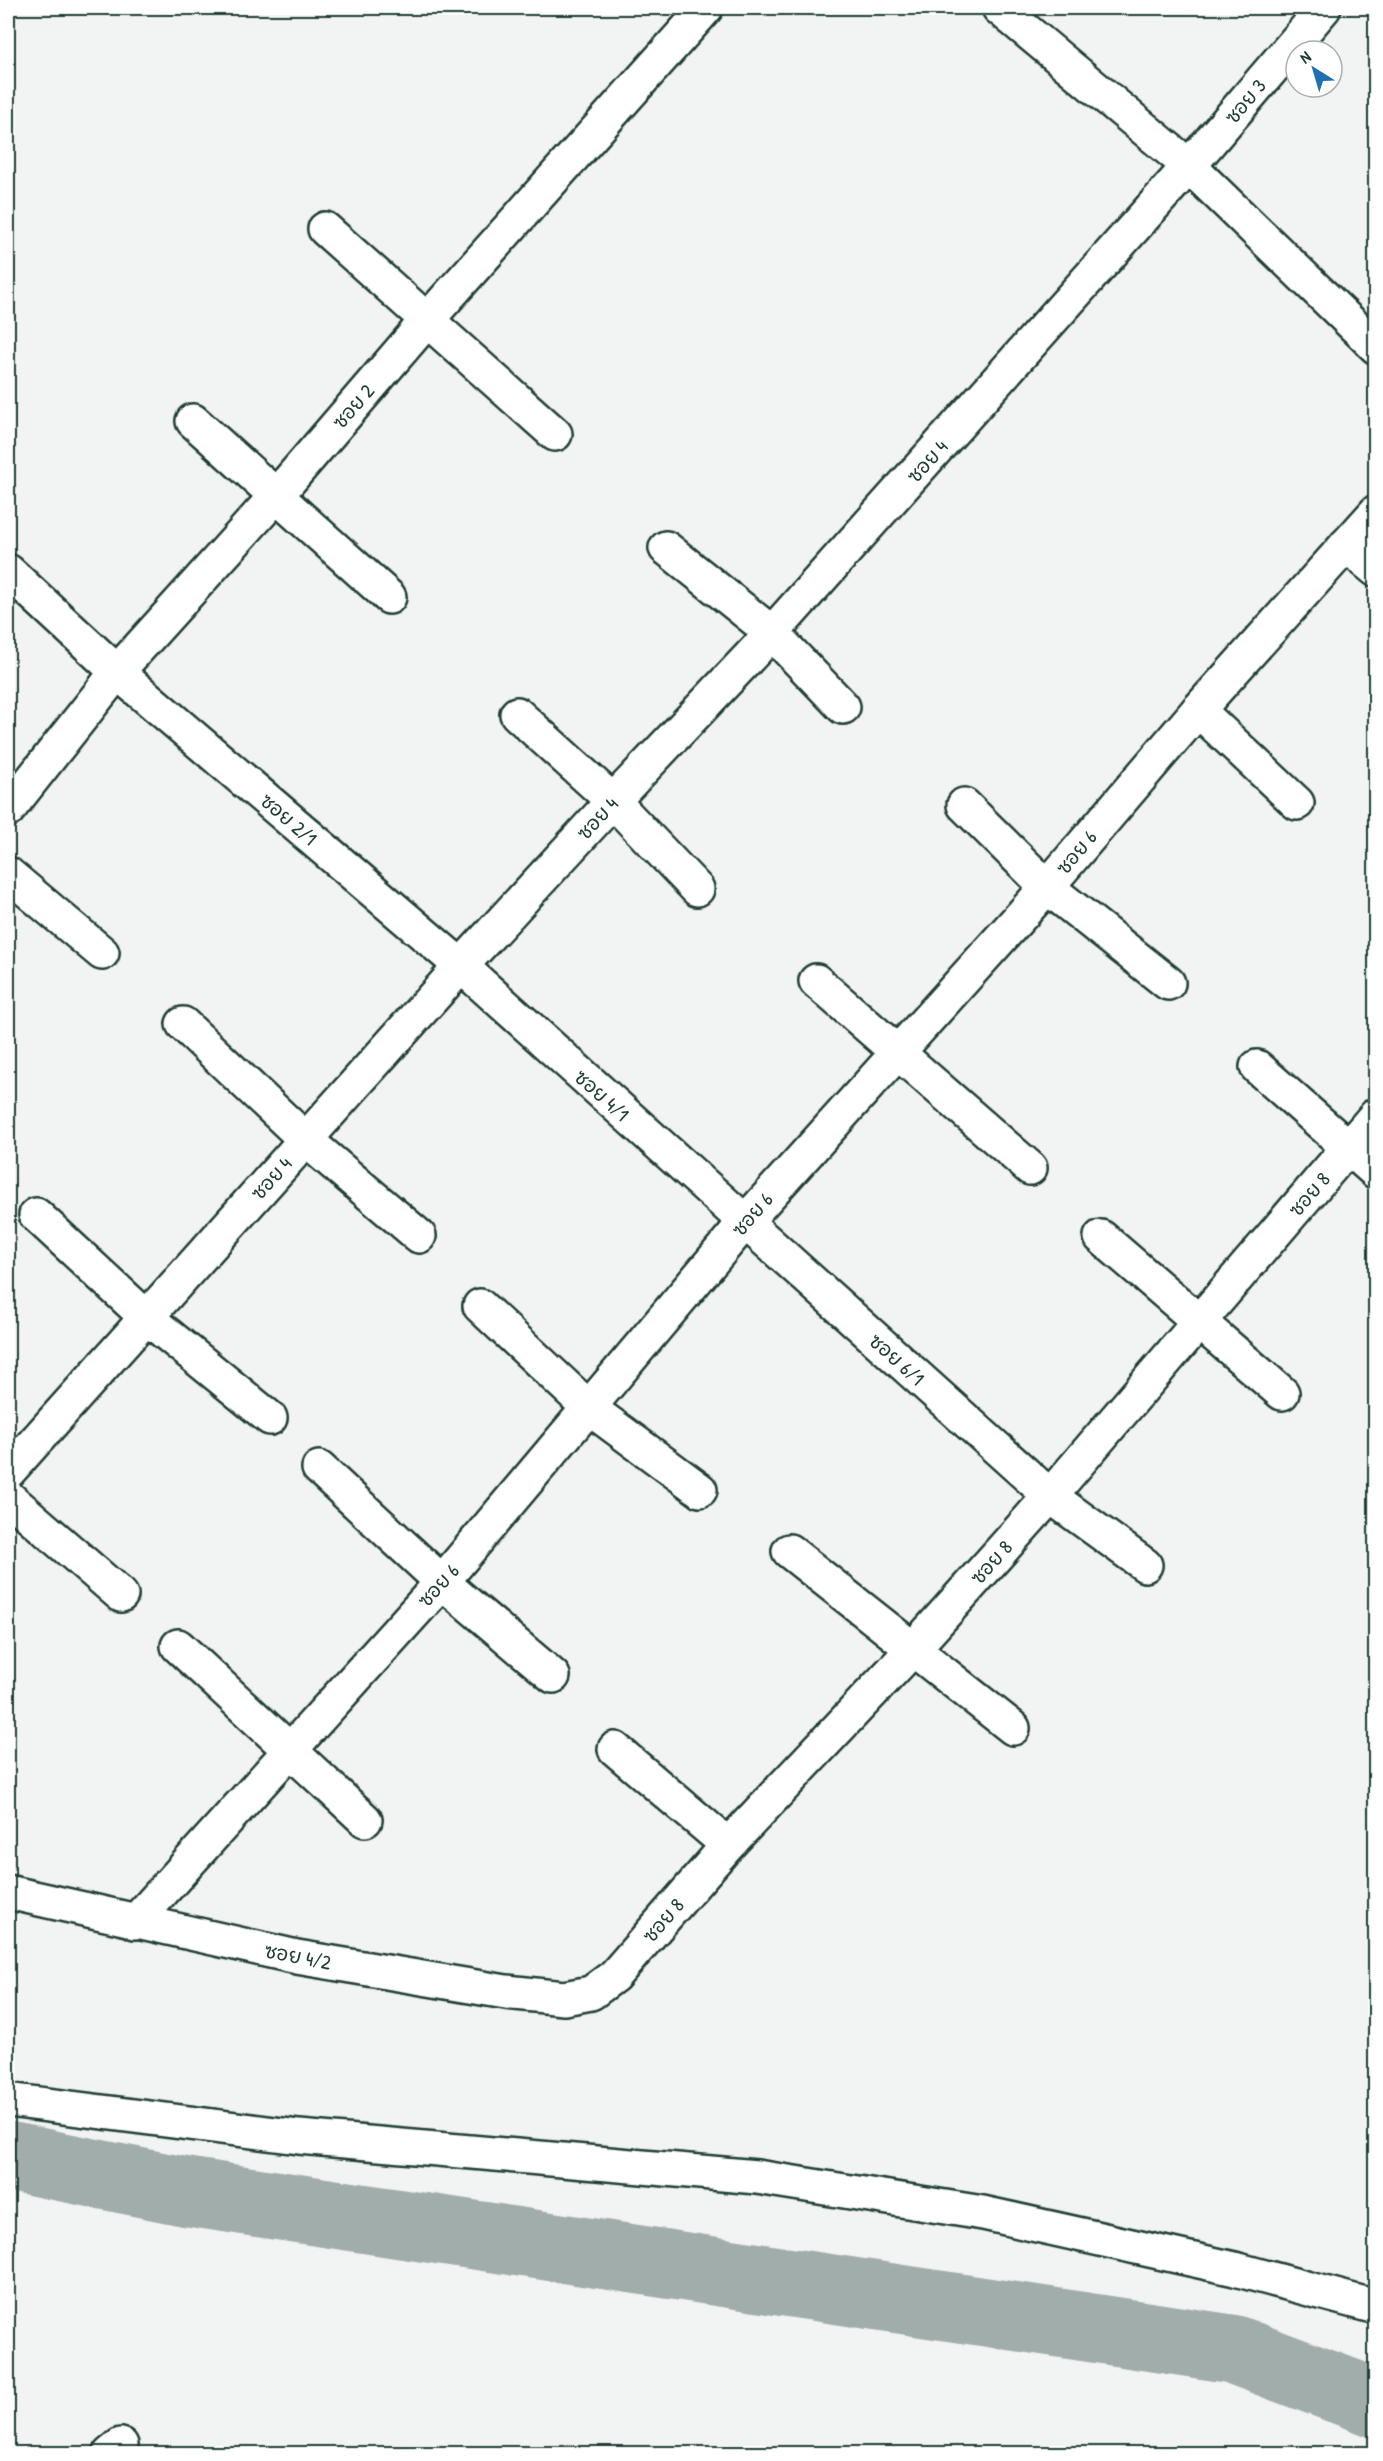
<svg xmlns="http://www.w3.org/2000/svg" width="1383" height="2461" viewBox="0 0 1383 2461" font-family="'Patrick Hand','Playpen Sans Thai',sans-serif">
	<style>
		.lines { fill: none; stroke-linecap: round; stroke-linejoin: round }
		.river { stroke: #a1adaa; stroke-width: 69 }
		.minor-casing { stroke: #1f3d34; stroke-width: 38 }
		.minor { stroke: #fff; stroke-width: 33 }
		.labels { text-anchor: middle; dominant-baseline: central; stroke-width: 4.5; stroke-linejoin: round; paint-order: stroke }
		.street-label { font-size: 20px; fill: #1f3d34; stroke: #fff }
	</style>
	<rect width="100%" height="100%" fill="#f2f3f3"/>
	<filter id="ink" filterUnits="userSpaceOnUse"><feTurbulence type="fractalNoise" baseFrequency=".0167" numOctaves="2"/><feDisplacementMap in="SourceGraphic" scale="12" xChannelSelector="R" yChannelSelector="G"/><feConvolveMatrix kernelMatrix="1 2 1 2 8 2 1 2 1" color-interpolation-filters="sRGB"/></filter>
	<g filter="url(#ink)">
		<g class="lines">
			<!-- river -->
			<path class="river" d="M8,2156L188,2192L1232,2349L1376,2403"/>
			<defs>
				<g id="minor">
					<path d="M999,8L1189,166L1376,347"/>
					<path d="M325,229L555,434"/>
					<path d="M193,421L389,597"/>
					<path d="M1346,545L1376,570"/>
					<path d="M666,548L772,633L843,707"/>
					<path d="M8,571L117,672L461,966L1050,1496L1145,1565"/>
					<path d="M1198,710L1297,803"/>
					<path d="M517,714L613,801L697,889"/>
					<path d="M964,805L1047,887L1168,983"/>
					<path d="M8,810L117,672L275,497L428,319L706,8"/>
					<path d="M8,874L102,953"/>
					<path d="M816,981L1030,1168"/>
					<path d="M183,1024L306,1140L419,1236"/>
					<path d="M1257,1067L1376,1172"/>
					<path d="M36,1215L146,1317L270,1418"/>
					<path d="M1101,1237L1282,1393"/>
					<path d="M480,1306L589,1408L700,1490"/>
					<path d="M319,1468L442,1582L553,1676"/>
					<path d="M8,1472L461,966L613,801L772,633L1189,166L1324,8"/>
					<path d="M8,1497L121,1595"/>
					<path d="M789,1551L1013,1728"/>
					<path d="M178,1646L365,1820"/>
					<path d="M615,1749L728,1845"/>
					<path d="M8,1892L297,1957L506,1992L564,1998L591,1993L614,1976L728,1845L913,1649L1050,1496L1376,1115"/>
					<path d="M135,1922L442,1582L744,1223L1047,887L1198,710L1376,512"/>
					<path d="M8,2100L299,2137L757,2177L983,2213L1235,2269L1376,2307"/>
					<path d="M110,2454L121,2445"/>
				</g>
			</defs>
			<!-- minor casing -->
			<use href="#minor" class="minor-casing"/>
			<!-- minor -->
			<use href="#minor" class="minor"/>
		</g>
	</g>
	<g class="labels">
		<!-- street labels -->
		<g class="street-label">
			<text transform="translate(1245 101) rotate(-50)">ซอย 3</text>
			<text transform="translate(353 406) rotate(-49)">ซอย 2</text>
			<text transform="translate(927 461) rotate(-48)">ซอย 4</text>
			<text transform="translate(597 818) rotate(-47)">ซอย 4</text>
			<text transform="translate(289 819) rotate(41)">ซอย 2/1</text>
			<text transform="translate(1076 852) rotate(-50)">ซอย 6</text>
			<text transform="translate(602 1095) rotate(42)">ซอย 4/1</text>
			<text transform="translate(271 1178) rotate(-48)">ซอย 4</text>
			<text transform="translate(1309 1194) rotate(-49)">ซอย 8</text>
			<text transform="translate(752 1214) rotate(-49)">ซอย 6</text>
			<text transform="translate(897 1359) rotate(42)">ซอย 6/1</text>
			<text transform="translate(991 1562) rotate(-48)">ซอย 8</text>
			<text transform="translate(438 1585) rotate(-48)">ซอย 6</text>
			<text transform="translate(663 1920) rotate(-49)">ซอย 8</text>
			<text transform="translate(298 1956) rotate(11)">ซอย 4/2</text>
		</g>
	</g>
	<!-- margin -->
	<rect width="1383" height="2461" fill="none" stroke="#fff" stroke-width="30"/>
	<rect x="15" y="15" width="1353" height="2431" fill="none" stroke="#1f3d34" stroke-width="2" filter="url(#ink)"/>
	<!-- north arrow -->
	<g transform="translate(1314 69) rotate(323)"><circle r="28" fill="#ffffff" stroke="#a5b1ae" stroke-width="1.5"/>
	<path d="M0-4.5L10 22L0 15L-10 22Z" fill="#1f6fb2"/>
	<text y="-9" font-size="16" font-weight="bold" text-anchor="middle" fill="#1f3d34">N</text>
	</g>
</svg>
